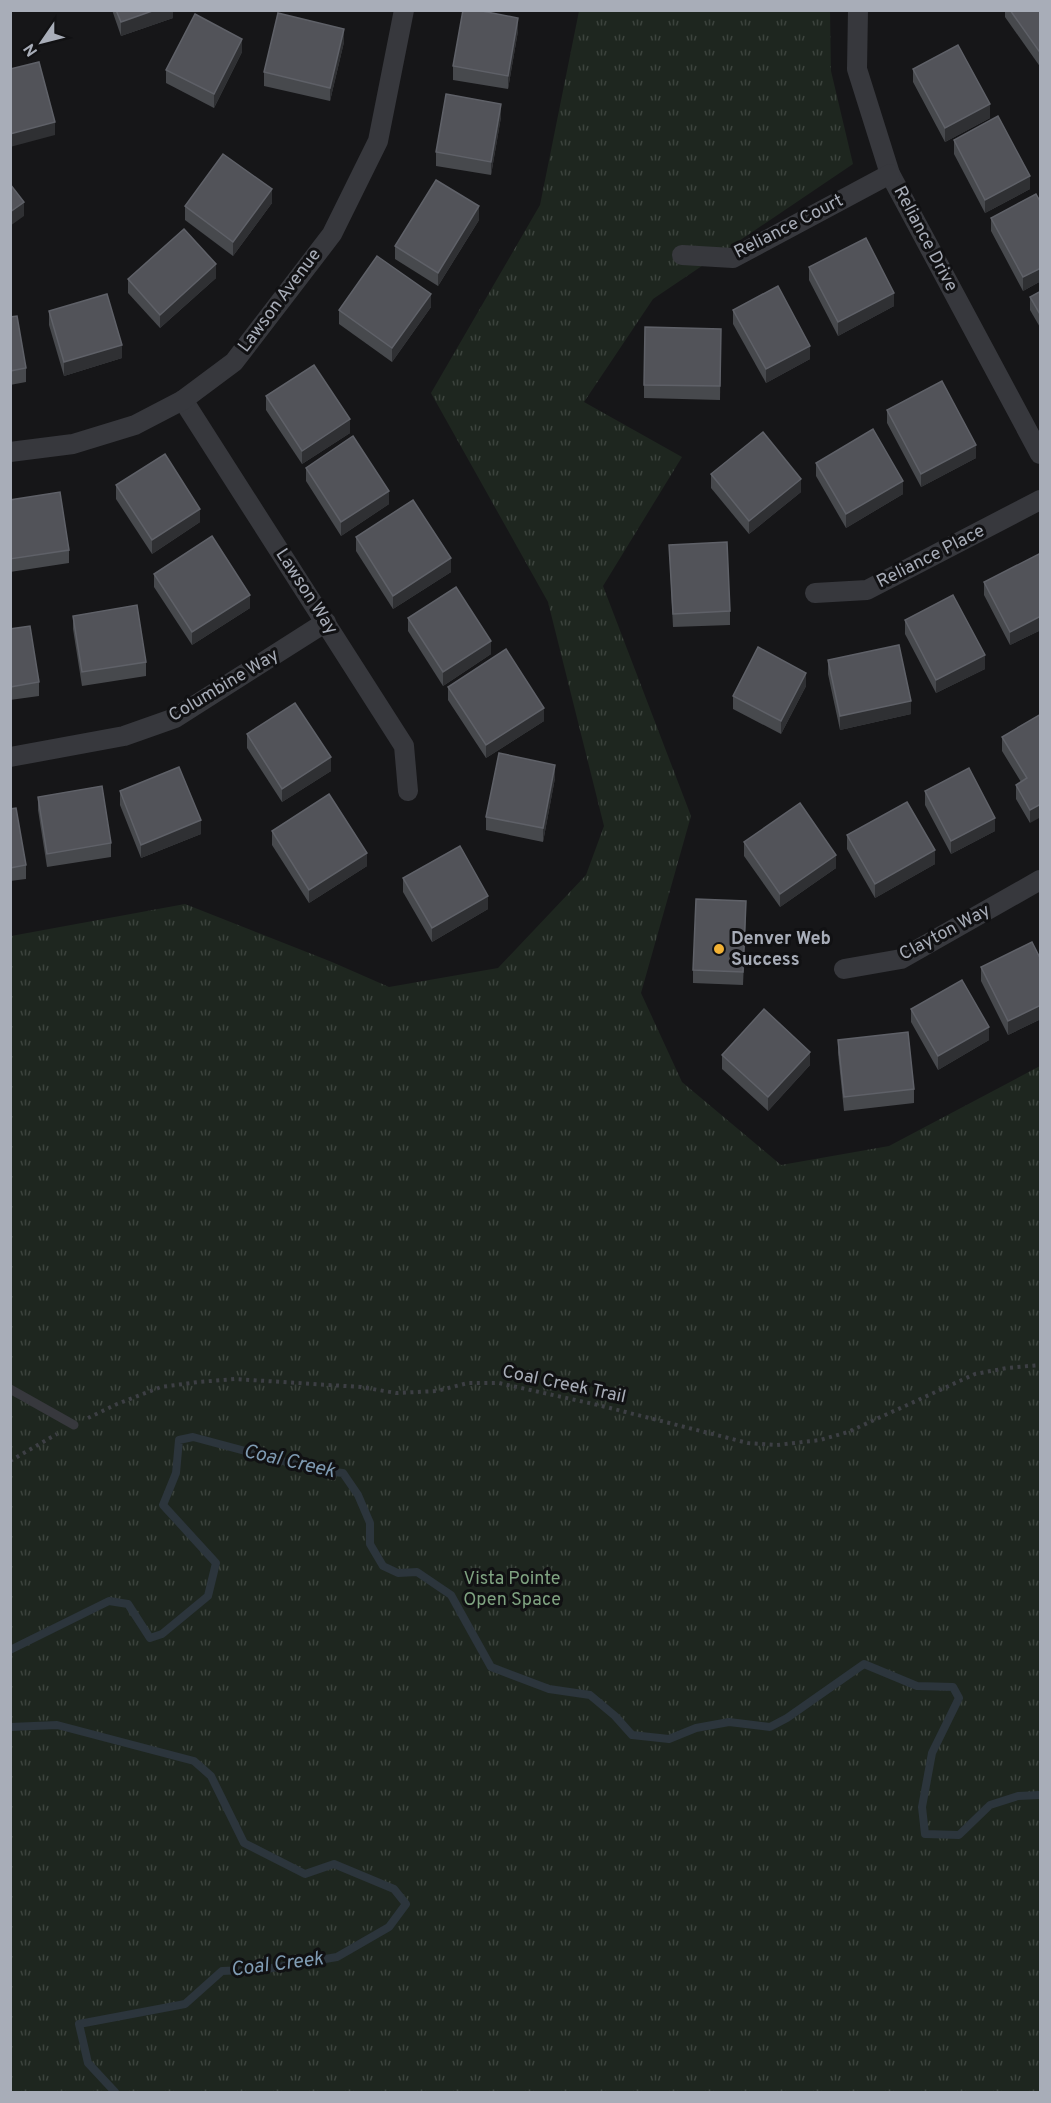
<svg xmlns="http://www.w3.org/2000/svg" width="1051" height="2103" viewBox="0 0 1051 2103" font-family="Overpass,sans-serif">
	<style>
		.park { fill: url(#park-tufts) }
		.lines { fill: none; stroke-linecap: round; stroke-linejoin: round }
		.stream { stroke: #2c353c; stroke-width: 8 }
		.path { stroke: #3d3f44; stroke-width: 4; stroke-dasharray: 3 4.5; stroke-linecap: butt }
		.service { stroke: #37383d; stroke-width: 9 }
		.minor { stroke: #37383d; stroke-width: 20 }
		.wall { fill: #47494d }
		.shaded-wall { fill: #2f3033 }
		.building { fill: #525359; stroke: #5f6168; stroke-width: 1.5 }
		.poi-dot { fill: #f2b134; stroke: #111113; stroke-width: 2 }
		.labels { text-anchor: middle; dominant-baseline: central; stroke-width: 6; stroke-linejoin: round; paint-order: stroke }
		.street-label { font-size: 18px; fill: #a8adb8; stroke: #111113 }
		.poi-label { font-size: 18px; font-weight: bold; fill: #a8adb8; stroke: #111113; text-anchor: start }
		.park-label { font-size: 18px; fill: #7fa381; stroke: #111113 }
		.water-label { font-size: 20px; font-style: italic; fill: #7f9bb3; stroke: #111113 }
	</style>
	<defs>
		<pattern id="park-tufts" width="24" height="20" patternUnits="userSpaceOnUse" patternTransform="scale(1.5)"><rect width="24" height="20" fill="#1e261f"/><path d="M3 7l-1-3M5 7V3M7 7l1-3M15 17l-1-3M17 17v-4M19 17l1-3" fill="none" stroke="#3c433d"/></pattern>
	</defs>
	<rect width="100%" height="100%" fill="#161618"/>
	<!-- park -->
	<path class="park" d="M579,11H830L831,71L853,164L653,299L584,402L682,457L603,586L691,816L641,993L682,1082L781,1165L889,1146L1040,1066V2092H11V936L185,904L332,962L389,987L498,968L586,875L604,826L548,602L431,393L540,205Z"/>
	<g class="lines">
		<!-- stream -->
		<g class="stream">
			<path d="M10,1650L109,1601L128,1604L150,1638L162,1634L208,1596L216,1563L163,1505L176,1473L179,1440L193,1437L316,1470L343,1473L358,1495L370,1523V1544L383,1566L398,1573L417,1572L451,1595L491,1667L549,1689L590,1695L615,1716L632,1735L669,1739L696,1728L729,1722L770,1727L787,1718L864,1664L917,1686L953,1687L959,1698L932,1753L922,1807L925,1834L959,1835L990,1805L1018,1796L1040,1795"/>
			<path d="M10,1727L57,1725L194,1761L211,1776L244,1843L305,1874L334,1864L394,1889L406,1904L389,1927L337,1957L266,1969L222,1971L185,2004L79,2024L88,2063L115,2092"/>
		</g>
		<!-- path -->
		<g class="path">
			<path d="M88,1418L117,1404L161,1387L198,1382L235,1379L361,1387L396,1393L437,1391L468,1383H499L598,1405L748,1443L777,1445L820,1440L848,1432L975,1374L1007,1368L1040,1365"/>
			<path d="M10,1461L57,1434"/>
		</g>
		<!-- service -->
		<path class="service" d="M10,1389L74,1425"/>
		<!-- minor -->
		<g class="minor">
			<path d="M858,10L857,69L890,174L1040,454"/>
			<path d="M682,255L733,258L890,174"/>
			<path d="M183,400L404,746L408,791"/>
			<path d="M10,452L73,444L135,425L183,400L234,362L332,234L378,141L404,10"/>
			<path d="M815,593L867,590L1040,500"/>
			<path d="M10,757L124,736L175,718L326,622"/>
			<path d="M844,969L901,959L1040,880"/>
		</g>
	</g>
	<!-- wall -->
	<g class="wall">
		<path d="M112,10H173V18L121,36Z"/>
		<path d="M1005,10H1041V68L1005,17Z"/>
		<path d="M518,31L508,89L453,80V66Z"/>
		<path d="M344,42L330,101L264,86V72Z"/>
		<path d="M242,52L214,108L166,83V70Z"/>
		<path d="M913,69L990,118L945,142L913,82Z"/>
		<path d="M501,117L491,175L436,166V152Z"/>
		<path d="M954,140L1030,189L985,213L954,154Z"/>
		<path d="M272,203L233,256L185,220V206Z"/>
		<path d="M1041,203V281L1023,291L991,231V218Z"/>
		<path d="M479,220L438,286L395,259V246Z"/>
		<path d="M809,267L894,306L838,336L809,280Z"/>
		<path d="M216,278L160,328L128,293V279Z"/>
		<path d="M1041,291V329L1030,310V297Z"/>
		<path d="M431,307L392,362L339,324V310Z"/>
		<path d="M733,310L810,359L766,383L733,324Z"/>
		<path d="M49,311L122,358L64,376L49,325Z"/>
		<path d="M10,317L26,368V382L10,385Z"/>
		<path d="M721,329L720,400L644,398V385Z"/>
		<path d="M266,396L350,433L302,464L266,410Z"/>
		<path d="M887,410L976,458L921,487L887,423Z"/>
		<path d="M816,463L903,494L846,528L816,476Z"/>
		<path d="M306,468L389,504L341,536L306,481Z"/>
		<path d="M711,474L801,492L749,534L711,488Z"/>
		<path d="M116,485L200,522L152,554L116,499Z"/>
		<path d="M10,500L69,550V563L10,572Z"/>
		<path d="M356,537L451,572L393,609L356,551Z"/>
		<path d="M669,545L730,611V625L673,627Z"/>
		<path d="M1041,553V630L1010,645L984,595V582Z"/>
		<path d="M154,574L250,608L192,645L154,587Z"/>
		<path d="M73,616L146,662V676L82,686L73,629Z"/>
		<path d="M408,618L491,654L443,686L408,631Z"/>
		<path d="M905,620L985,669L936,693L905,634Z"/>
		<path d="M10,629L39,682V696L10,700Z"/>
		<path d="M828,660L911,714L840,730L828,674Z"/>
		<path d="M806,686L781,734L733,709V696Z"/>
		<path d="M448,687L544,721L486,758L448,700Z"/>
		<path d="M1041,714L1030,823L1016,799V785L1021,782L1002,751V737Z"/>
		<path d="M247,734L331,771L282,802L247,748Z"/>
		<path d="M555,778L543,842L486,830V817Z"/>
		<path d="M120,791L201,834L141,858L120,805Z"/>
		<path d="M925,791L995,831L951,854L925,805Z"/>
		<path d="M38,797L111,843V857L47,867L38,810Z"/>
		<path d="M10,809L26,865V879L10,881Z"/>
		<path d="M272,831L367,866L309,903L272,845Z"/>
		<path d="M847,835L935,864L875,898L847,849Z"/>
		<path d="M744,842L836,868L780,907L744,856Z"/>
		<path d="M403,878L488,909L432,942L403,892Z"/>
		<path d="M746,914L743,985L693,983V970Z"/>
		<path d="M1041,960V1019L1008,1035L981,981V967Z"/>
		<path d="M911,1009L989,1040L938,1070L911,1022Z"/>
		<path d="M838,1040L914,1089V1103L844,1111L838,1053Z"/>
		<path d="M722,1055L810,1065L768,1111L722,1069Z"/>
	</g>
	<!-- shaded-wall -->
	<g class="shaded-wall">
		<path d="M155,10H173V18L121,36V22Z"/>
		<path d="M518,18V31L508,89V76Z"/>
		<path d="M344,29V42L330,101V88Z"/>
		<path d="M242,39V52L214,108V94Z"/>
		<path d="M501,104V117L491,175V162Z"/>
		<path d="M990,104V118L945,142V128Z"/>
		<path d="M55,122V135L10,147V134Z"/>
		<path d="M1030,176V189L985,213V200Z"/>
		<path d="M272,189V203L233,256V242Z"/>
		<path d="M24,202V216L10,226V212Z"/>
		<path d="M479,206V220L438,286V273Z"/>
		<path d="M216,264V278L160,328V315Z"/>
		<path d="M1041,268V281L1023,291V277Z"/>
		<path d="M894,293V306L838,336V322Z"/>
		<path d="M431,294V307L392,362V348Z"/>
		<path d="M122,345V358L64,376V362Z"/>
		<path d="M810,346V359L766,383V369Z"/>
		<path d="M350,419V433L302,464V451Z"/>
		<path d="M976,445V458L921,487V474Z"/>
		<path d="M801,479V492L749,534V521Z"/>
		<path d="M903,481V494L846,528V514Z"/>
		<path d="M389,491V504L341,536V522Z"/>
		<path d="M200,509V522L152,554V540Z"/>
		<path d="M451,558V572L393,609V596Z"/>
		<path d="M250,595V608L192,645V632Z"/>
		<path d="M1041,616V630L1010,645V632Z"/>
		<path d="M491,641V654L443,686V672Z"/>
		<path d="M985,655V669L936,693V680Z"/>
		<path d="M806,673V686L781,734V721Z"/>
		<path d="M911,701V714L840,730V716Z"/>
		<path d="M544,708V721L486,758V745Z"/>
		<path d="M331,757V771L282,802V789Z"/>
		<path d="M555,765V778L543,842V828Z"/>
		<path d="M1041,804V817L1030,823V810Z"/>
		<path d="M995,818V831L951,854V841Z"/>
		<path d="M201,820V834L141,858V845Z"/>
		<path d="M935,850V864L875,898V884Z"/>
		<path d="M367,853V866L309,903V890Z"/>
		<path d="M836,855V868L780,907V894Z"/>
		<path d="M488,896V909L432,942V928Z"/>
		<path d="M1041,1005V1019L1008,1035V1021Z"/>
		<path d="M989,1027V1040L938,1070V1056Z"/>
		<path d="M810,1052V1065L768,1111V1097Z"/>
	</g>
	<!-- building -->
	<g class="building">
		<path d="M116,10H155L121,22Z"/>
		<path d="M463,10H477L518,18L508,76L453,66Z"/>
		<path d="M1010,10H1041V54Z"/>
		<path d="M278,13L344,29L330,88L264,72Z"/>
		<path d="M195,14L242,39L214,94L166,70Z"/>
		<path d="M958,45L990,104L945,128L913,69Z"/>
		<path d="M39,62L55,122L10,134V69Z"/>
		<path d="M446,94L501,104L491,162L436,152Z"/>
		<path d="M998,116L1030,176L985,200L954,140Z"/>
		<path d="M223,154L272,189L233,242L185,206Z"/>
		<path d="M436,180L479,206L438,273L395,246Z"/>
		<path d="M10,184L24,202L10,212Z"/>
		<path d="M1036,194L1041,203V268L1023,277L991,218Z"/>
		<path d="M184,229L216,264L160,315L128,279Z"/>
		<path d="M866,238L894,293L838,322L809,267Z"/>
		<path d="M377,256L431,294L392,348L339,310Z"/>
		<path d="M778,286L810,346L766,369L733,310Z"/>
		<path d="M1041,291V316L1030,297Z"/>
		<path d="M107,294L122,345L64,362L49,311Z"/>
		<path d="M17,316L26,368L10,371V317Z"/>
		<path d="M645,327L721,329L720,386L644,385Z"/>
		<path d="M314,365L350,419L302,451L266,396Z"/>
		<path d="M942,381L976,445L921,474L887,410Z"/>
		<path d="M873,429L903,481L846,514L816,463Z"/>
		<path d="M763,432L801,479L749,521L711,474Z"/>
		<path d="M353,436L389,491L341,522L306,468Z"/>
		<path d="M165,454L200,509L152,540L116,485Z"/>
		<path d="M60,492L69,550L10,559V500Z"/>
		<path d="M413,500L451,558L393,596L356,537Z"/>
		<path d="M212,536L250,595L192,632L154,574Z"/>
		<path d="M727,542L730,611L673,614L669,545Z"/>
		<path d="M1041,553V616L1010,632L984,582Z"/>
		<path d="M456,587L491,641L443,672L408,618Z"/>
		<path d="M953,595L985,655L936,680L905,620Z"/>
		<path d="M137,605L146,662L82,672L73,616Z"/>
		<path d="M30,626L39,682L10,687V629Z"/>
		<path d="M899,645L911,701L840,716L828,660Z"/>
		<path d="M758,647L806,673L781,721L733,696Z"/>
		<path d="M506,649L544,708L486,745L448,687Z"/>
		<path d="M295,703L331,757L282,789L247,734Z"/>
		<path d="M1041,714V804L1030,810L1016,785L1027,778L1002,737Z"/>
		<path d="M499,753L555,765L543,828L486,817Z"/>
		<path d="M179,767L201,820L141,845L120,791Z"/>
		<path d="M969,768L995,818L951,841L925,791Z"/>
		<path d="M102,786L111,843L47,854L38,797Z"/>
		<path d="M329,794L367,853L309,890L272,831Z"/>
		<path d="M907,802L935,850L875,884L847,835Z"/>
		<path d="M800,803L836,855L780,894L744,842Z"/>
		<path d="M16,808L26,865L10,868V809Z"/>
		<path d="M460,846L488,896L432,928L403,878Z"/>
		<path d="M696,899L746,901L743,972L693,970Z"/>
		<path d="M1032,942L1041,960V1005L1008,1021L981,967Z"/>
		<path d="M962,980L989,1027L938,1056L911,1009Z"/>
		<path d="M764,1009L810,1052L768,1097L722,1055Z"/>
		<path d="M908,1032L914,1089L844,1097L838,1040Z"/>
	</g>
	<!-- markers -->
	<circle class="poi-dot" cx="719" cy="949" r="6"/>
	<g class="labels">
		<!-- street labels -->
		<g class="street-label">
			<text transform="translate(789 227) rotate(-27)">Reliance Court</text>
			<text transform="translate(925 239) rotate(62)">Reliance Drive</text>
			<text transform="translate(280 301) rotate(-53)">Lawson Avenue</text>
			<text transform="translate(931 557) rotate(-27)">Reliance Place</text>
			<text transform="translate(306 592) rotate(57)">Lawson Way</text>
			<text transform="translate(224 686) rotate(-31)">Columbine Way</text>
			<text transform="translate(945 933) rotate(-28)">Clayton Way</text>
			<text transform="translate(564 1385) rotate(12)">Coal Creek Trail</text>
		</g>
		<!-- poi labels -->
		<g class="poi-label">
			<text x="731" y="939">Denver Web<tspan x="731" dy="21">Success</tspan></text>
		</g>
		<!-- park labels -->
		<g class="park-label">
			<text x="512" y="1579">Vista Pointe<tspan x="512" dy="21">Open Space</tspan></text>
		</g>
		<!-- water labels -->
		<g class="water-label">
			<text transform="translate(289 1462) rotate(13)">Coal Creek</text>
			<text transform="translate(277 1965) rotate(-7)">Coal Creek</text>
		</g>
	</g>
	<!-- border -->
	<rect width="1051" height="2103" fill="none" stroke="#a8adb8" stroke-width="24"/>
	<!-- north arrow -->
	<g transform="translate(42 42) rotate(235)" stroke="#111113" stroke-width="4.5" paint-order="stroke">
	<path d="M0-4.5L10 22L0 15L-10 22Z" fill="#a8adb8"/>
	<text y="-9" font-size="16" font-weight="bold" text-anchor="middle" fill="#a8adb8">N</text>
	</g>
</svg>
